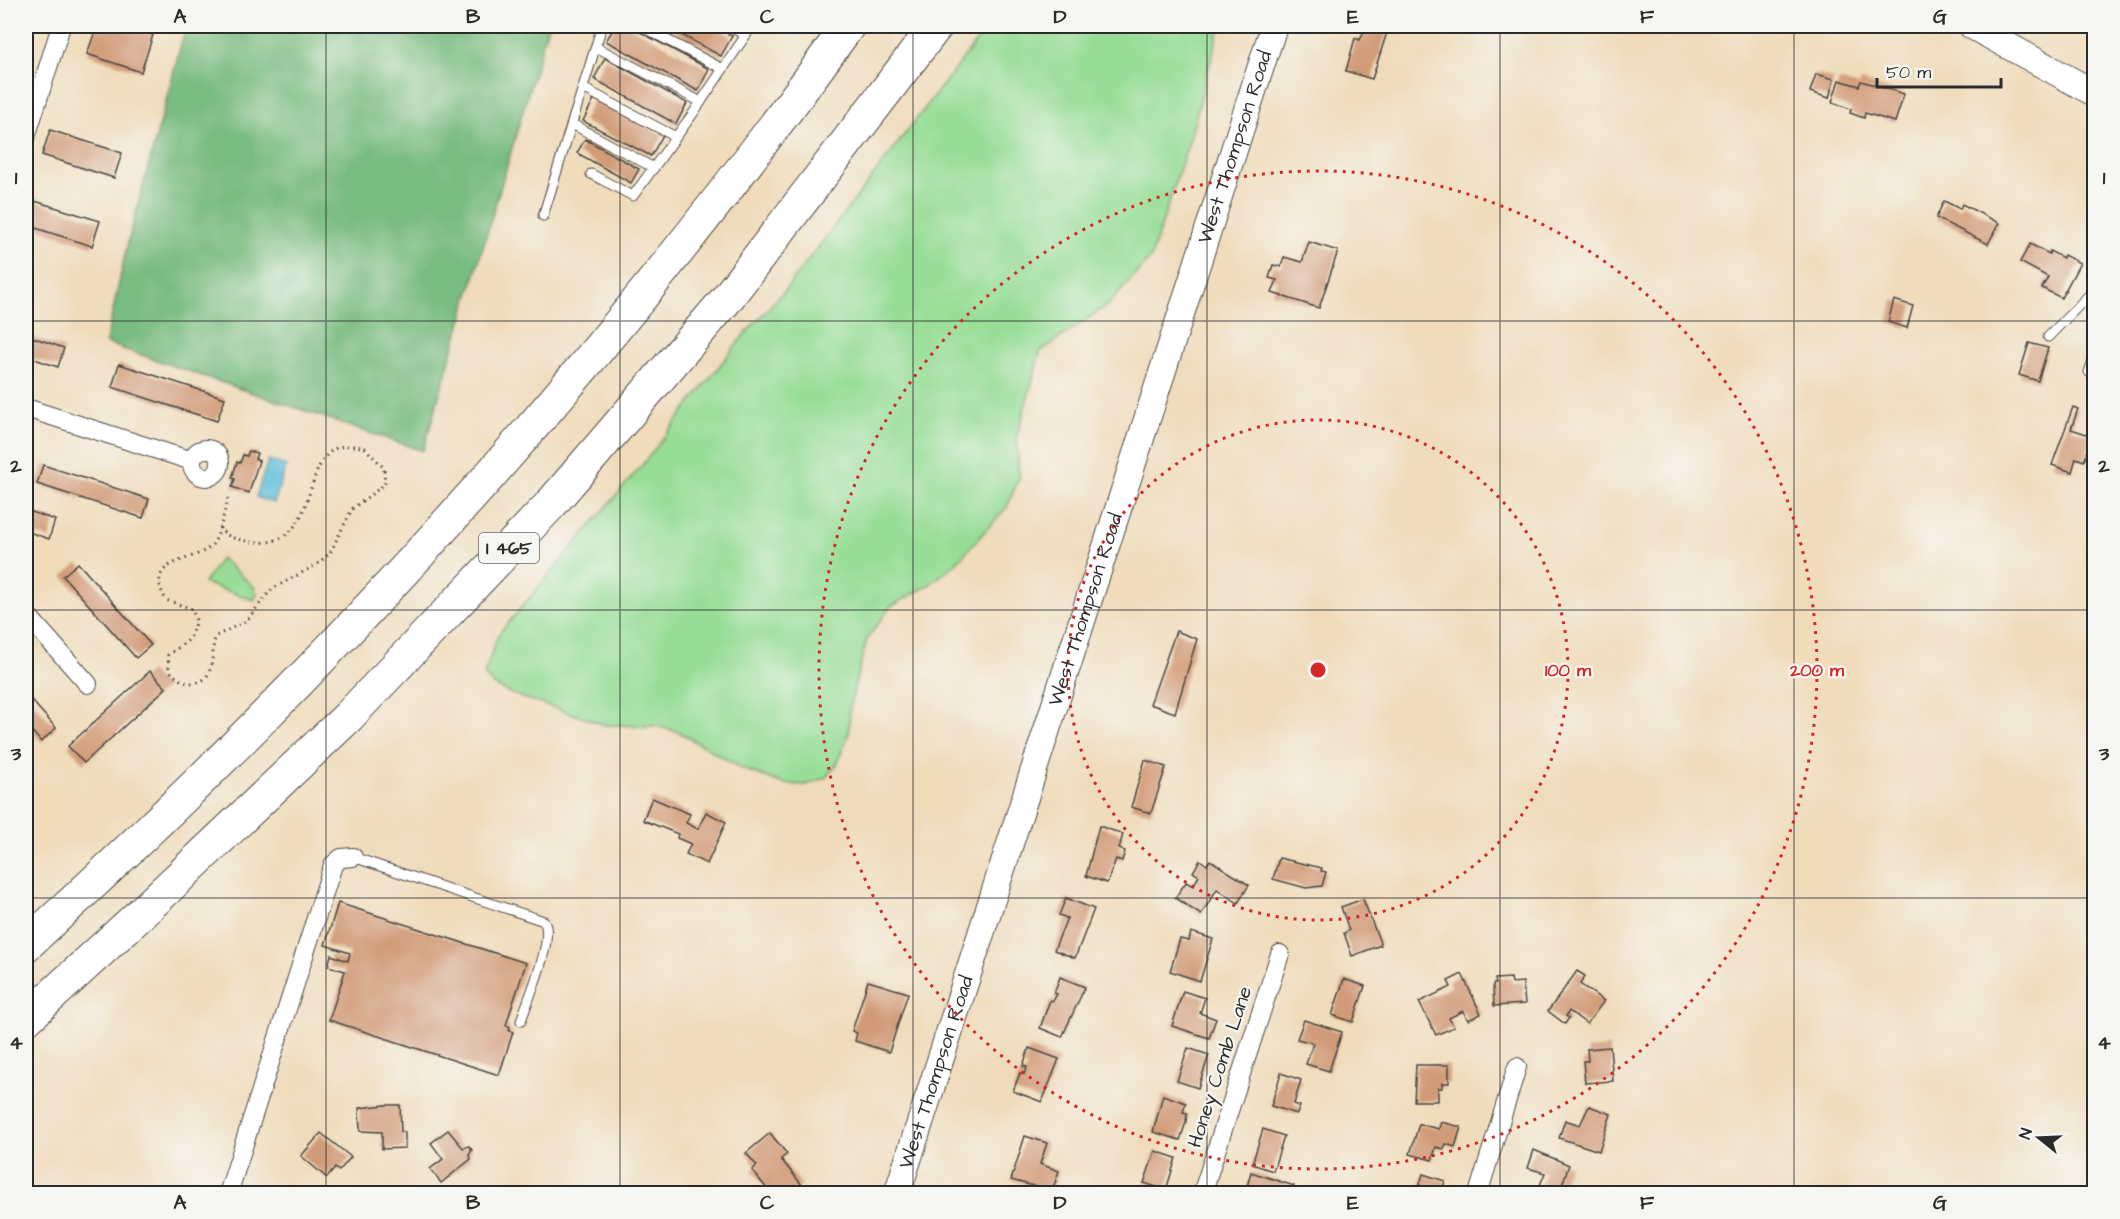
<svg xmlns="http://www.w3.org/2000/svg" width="2120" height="1219" viewBox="0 0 2120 1219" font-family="'Architects Daughter',sans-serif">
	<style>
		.green { fill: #97dd96; stroke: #618460; stroke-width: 1.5 }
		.forest { fill: #79bc7f; stroke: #527455; stroke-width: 1.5 }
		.water { fill: #5cc0da; stroke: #447682; stroke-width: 1.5 }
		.building { fill: #d29b78 }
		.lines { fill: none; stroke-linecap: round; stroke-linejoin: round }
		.service-casing { stroke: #494641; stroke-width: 11 }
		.minor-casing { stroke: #494641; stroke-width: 20 }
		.secondary-casing { stroke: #494641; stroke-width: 28 }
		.motorway-casing { stroke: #494641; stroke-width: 35 }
		.path { stroke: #494641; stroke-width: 3; stroke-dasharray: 1.5 4.5; stroke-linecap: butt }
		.service { stroke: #fff; stroke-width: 9 }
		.minor { stroke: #fff; stroke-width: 18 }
		.secondary { stroke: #fff; stroke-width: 26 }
		.motorway { stroke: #fff; stroke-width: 33 }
		.grid { fill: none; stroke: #2b2b2b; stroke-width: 1.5; stroke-opacity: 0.55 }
		.ring { fill: none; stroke: #d62828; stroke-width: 3; stroke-dasharray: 3 6 }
		.labels { text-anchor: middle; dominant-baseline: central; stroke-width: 4.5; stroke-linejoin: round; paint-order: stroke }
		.shield { fill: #f6f6f2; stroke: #686867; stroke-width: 1.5 }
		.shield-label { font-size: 18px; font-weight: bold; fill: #2b2b2b }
		.street-label { font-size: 20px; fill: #2b2b2b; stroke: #f6f6f2 }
		.centre { fill: #d62828; stroke: #f6f6f2; stroke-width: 3 }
		.ring-label { font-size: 18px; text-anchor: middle; font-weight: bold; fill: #d62828; stroke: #f6f6f2; stroke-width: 4.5; stroke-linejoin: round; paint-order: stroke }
		.neatline { fill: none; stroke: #2b2b2b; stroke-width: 2 }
		.grid-label { font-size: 20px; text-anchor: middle; font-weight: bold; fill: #2b2b2b }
	</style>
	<rect width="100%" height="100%" fill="#f6f6f2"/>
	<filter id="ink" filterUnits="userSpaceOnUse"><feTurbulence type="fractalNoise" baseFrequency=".0167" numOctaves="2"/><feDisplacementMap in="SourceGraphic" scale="12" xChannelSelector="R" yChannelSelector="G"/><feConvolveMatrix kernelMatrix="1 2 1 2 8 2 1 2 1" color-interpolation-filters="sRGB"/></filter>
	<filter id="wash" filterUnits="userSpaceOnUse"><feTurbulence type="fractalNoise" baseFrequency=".008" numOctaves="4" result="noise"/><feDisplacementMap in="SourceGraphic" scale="24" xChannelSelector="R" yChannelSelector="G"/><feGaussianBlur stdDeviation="1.35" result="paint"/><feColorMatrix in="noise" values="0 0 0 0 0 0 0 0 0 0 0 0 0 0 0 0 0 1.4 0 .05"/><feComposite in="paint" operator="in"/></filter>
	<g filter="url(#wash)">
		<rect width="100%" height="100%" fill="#f0dcbb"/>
		<!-- green -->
		<g class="green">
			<path d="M988,26H1220L1191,135L1151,257L1109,304L1040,352L1017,437L1019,478L1007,507L955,564L929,585L890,607L867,639L850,704L849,733L836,766L825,778L806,785L784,784L743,769L679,732L657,726L606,725L512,694L495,686L484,675L498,635L643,464L743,336L786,289Z"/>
			<path d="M221,558L254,587L257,594L254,600L204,583Z"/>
		</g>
		<!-- forest -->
		<path class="forest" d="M186,26H548L423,451L106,343L127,246Z"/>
		<!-- water -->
		<path class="water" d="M268,460L286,466L274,503L256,497Z"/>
		<g id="blocks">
			<!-- building -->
			<g class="building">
				<path d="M97,26H124L153,35L141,72L87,54Z"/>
				<path d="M615,26H629L709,69L698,91L606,41Z"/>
				<path d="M665,26H714L732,36L721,56Z"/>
				<path d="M1366,26H1389L1372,79L1346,71L1355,38L1360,40Z"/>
				<path d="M605,58L687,103L676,124L594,79Z"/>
				<path d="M1816,74L1834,79L1829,98L1810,92Z"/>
				<path d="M1839,80L1859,86L1861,81L1904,94L1895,122L1865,113L1864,118L1850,113L1851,109L1832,102Z"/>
				<path d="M594,99L663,135L651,156L583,121Z"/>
				<path d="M50,130L122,153L114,178L42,155Z"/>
				<path d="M585,139L639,169L631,183L577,153Z"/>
				<path d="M28,199L100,221L92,246L26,225Z"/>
				<path d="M1944,201L1960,209L1962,204L1999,223L1988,244L1936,218Z"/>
				<path d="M1309,242L1338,251L1319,308L1272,293L1277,280L1269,278L1273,265L1281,267L1284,257L1302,262Z"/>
				<path d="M2030,244L2049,254L2050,251L2063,258L2064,255L2080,263L2061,298L2042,288L2048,277L2020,262Z"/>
				<path d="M1894,300L1913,306L1907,328L1888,322Z"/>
				<path d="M26,335L64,348L58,367L26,356Z"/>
				<path d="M2029,343L2048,348L2038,381L2019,375Z"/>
				<path d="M119,364L225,398L217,421L112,387Z"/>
				<path d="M2073,407L2078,409L2071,429L2093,436L2084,461L2076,458L2072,472L2052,465Z"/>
				<path d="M249,451L257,453L255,459L259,461L249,493L232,487L235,479L232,478L237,462L240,463L243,455L247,456Z"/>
				<path d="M43,465L149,499L143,518L37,484Z"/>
				<path d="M26,510L55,520L49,539L26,531Z"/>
				<path d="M78,563L151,645L136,658L63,576Z"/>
				<path d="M1176,631L1197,639L1175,713L1150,704Z"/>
				<path d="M150,671L166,688L84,763L68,746Z"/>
				<path d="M26,694L56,728L41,742L26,724Z"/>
				<path d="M1145,760L1166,767L1151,813L1131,807Z"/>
				<path d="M652,798L690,814L686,823L698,829L706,812L726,822L707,864L686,854L691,844L677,838L678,834L643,820Z"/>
				<path d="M1099,826L1123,834L1119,849L1125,851L1122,861L1116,859L1107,883L1086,876Z"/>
				<path d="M1279,858L1322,868L1321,871L1326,872L1322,886L1306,888L1273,879Z"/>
				<path d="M1200,860L1207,865L1210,860L1249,885L1238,903L1217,889L1201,915L1175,898L1186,882L1193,886L1199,876L1193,872Z"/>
				<path d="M1066,898L1094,909L1075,958L1054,950L1067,918L1059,915Z"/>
				<path d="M1363,899L1381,945L1352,956L1344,933L1349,930L1341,907Z"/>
				<path d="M338,903L526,963L506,1025L510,1027L509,1031L513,1032L499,1075L329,1020L345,971L328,966L331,955L348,961L350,953L325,945Z"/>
				<path d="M1191,932L1213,939L1200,981L1170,971L1180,939L1189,941Z"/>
				<path d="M1577,971L1585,976L1580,984L1604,1001L1587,1024L1569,1011L1566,1016L1569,1018L1565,1024L1548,1011Z"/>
				<path d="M1462,974L1481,1014L1468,1020L1463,1011L1449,1018L1454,1027L1436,1035L1419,1002L1451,987L1448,981Z"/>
				<path d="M1060,977L1085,987L1062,1037L1040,1028L1050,1000L1053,1001L1057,994L1054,993Z"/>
				<path d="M1511,978L1512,983L1523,982L1525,1004L1494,1006L1493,984H1496L1495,979Z"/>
				<path d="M1344,979L1365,986L1353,1022L1332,1015Z"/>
				<path d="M868,981L908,993L889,1052L855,1041L857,1033L852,1031Z"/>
				<path d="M1183,991L1205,998L1200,1013L1216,1019L1209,1038L1172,1026Z"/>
				<path d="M1304,1020L1342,1032L1329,1071L1306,1064L1313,1043L1297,1039Z"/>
				<path d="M1610,1047L1613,1081L1585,1083L1583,1061H1588L1587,1049Z"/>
				<path d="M1029,1048L1059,1059L1042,1102L1013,1091L1020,1073L1024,1074L1027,1067L1023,1066Z"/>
				<path d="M1188,1048L1209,1055L1198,1088L1177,1081Z"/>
				<path d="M1416,1065H1449V1083H1442V1088H1438V1101H1414Z"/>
				<path d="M1281,1073L1301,1080L1294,1104L1300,1106L1297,1114L1271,1106Z"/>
				<path d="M1163,1095L1186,1103L1183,1112L1187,1113L1186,1122L1180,1140L1153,1132Z"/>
				<path d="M386,1105H400L401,1132H405V1148L382,1149V1132L360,1131L359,1108Z"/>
				<path d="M1589,1106L1611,1114L1599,1151L1559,1138L1565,1120L1580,1125Z"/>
				<path d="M1441,1122L1461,1127L1455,1147L1446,1144L1444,1149L1436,1147L1432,1160L1410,1154L1419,1124L1439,1129Z"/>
				<path d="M1263,1129L1284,1136L1273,1171L1252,1164Z"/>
				<path d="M448,1130L463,1148L469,1146L472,1150L469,1155L471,1159L441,1183L430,1169L443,1159L431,1143Z"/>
				<path d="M321,1133L351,1157L339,1171L335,1168L327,1178L301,1156Z"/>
				<path d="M770,1133L787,1154L781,1159L802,1185L792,1194H771L752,1170L757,1166L746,1153Z"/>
				<path d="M1025,1136L1047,1143L1040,1164L1059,1171L1052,1191L1011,1180Z"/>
				<path d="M1534,1150L1569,1165L1562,1185L1569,1187L1568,1194H1550L1538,1190L1545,1173L1528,1168Z"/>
				<path d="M1155,1151L1176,1158L1166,1190L1144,1183Z"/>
				<path d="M1251,1172L1294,1186L1292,1194H1245Z"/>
				<path d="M1423,1174L1445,1181L1441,1194H1417Z"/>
			</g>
		</g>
	</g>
	<g filter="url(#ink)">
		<use href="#blocks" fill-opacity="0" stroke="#494641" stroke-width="1.5"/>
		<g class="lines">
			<defs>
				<g id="service">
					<path d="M640,26L723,69"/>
					<path d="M728,26L746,35"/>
					<path d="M596,47L701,102"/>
					<path d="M583,88L676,137"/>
					<path d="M572,124L654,168"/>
					<path d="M591,174L633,196L692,115L752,26"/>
					<path d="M543,216L602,26"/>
					<path d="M2048,337L2094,290"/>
					<path d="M2089,372L2094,358"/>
					<path d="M353,857L544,921C555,939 528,999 521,1021"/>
				</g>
				<g id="minor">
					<path d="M26,137L61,26"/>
					<path d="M26,408L192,461"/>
					<circle cx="206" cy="463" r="14"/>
					<path d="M26,614L88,684"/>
					<path d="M228,1194L333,865L341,858L353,857"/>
					<path d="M1202,1194L1280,954"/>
					<path d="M1478,1194L1517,1067"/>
				</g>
				<g id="secondary">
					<path d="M1972,26L2094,93"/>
					<path id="s1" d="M897,1194L1274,26"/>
				</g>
				<g id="motorway">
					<path d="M26,945C331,668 608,361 848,26"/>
					<path d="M26,1019L133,921L348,717L551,504L725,301L936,26"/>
				</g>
			</defs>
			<!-- service casing -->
			<use href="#service" class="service-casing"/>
			<!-- minor casing -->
			<use href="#minor" class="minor-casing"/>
			<!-- secondary casing -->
			<use href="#secondary" class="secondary-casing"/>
			<!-- motorway casing -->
			<use href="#motorway" class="motorway-casing"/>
			<!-- path -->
			<path class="path" d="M219,527C225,537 236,539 246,541C335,557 287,427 365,448L384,468L385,484L352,509L330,553L316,565L272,589L246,621L216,636C209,652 218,681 193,683C182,683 176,678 169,670L168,655L190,639L196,620L192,609L166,600C141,557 197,563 212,545C221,533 224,510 229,495"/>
			<!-- service -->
			<use href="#service" class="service"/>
			<!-- minor -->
			<use href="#minor" class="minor"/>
			<!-- secondary -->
			<use href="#secondary" class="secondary"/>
			<!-- motorway -->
			<use href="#motorway" class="motorway"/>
		</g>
	</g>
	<!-- grid -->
	<path class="grid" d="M326,26V1194M620,26V1194M913,26V1194M1207,26V1194M1500,26V1194M1794,26V1194M26,321H2094M26,610H2094M26,898H2094"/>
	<!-- distance rings -->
	<g class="ring">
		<circle cx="1318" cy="670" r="250"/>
		<circle cx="1318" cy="670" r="499"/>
	</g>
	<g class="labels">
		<!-- shield labels -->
		<rect class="shield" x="479" y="533" width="60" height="30" rx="4.5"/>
		<g class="shield-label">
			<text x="509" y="548">I 465</text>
		</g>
		<!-- street labels -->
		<g class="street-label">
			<text stroke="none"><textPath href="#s1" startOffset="1100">West Thompson Road</textPath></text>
			<text stroke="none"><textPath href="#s1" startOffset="614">West Thompson Road</textPath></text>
			<text transform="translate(1220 1067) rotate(-72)">Honey Comb Lane</text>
			<text stroke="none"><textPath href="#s1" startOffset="128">West Thompson Road</textPath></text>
		</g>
	</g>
	<circle cx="1318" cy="670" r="9" class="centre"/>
	<g class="ring-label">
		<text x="1568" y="676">100 m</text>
		<text x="1817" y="676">200 m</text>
	</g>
	<!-- margin -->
	<rect width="2120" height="1219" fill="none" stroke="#f6f6f2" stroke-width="66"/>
	<!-- north arrow -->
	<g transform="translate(2039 1138) rotate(288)" stroke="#f6f6f2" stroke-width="4.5" paint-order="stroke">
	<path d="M0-4.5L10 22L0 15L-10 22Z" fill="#2b2b2b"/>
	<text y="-9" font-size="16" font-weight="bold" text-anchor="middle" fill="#2b2b2b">N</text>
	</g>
	<!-- scale -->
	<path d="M1877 78v9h124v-9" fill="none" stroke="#2b2b2b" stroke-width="3"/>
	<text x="1886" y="78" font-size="18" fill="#2b2b2b" stroke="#f6f6f2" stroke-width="4.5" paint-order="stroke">50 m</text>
	<rect x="33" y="33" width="2054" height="1153" class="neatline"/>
	<g class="grid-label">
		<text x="180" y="23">A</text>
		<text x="473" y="23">B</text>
		<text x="767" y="23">C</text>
		<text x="1060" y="23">D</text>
		<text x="1353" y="23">E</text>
		<text x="1647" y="23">F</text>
		<text x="1940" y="23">G</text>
		<text x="16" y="184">1</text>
		<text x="2104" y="184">1</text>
		<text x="16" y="472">2</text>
		<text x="2104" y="472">2</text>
		<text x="16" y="760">3</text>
		<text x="2104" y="760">3</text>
		<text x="16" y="1049">4</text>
		<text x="2104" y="1049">4</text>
		<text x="180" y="1209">A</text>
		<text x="473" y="1209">B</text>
		<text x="767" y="1209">C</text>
		<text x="1060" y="1209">D</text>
		<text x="1353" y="1209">E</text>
		<text x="1647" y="1209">F</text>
		<text x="1940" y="1209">G</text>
	</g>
</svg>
